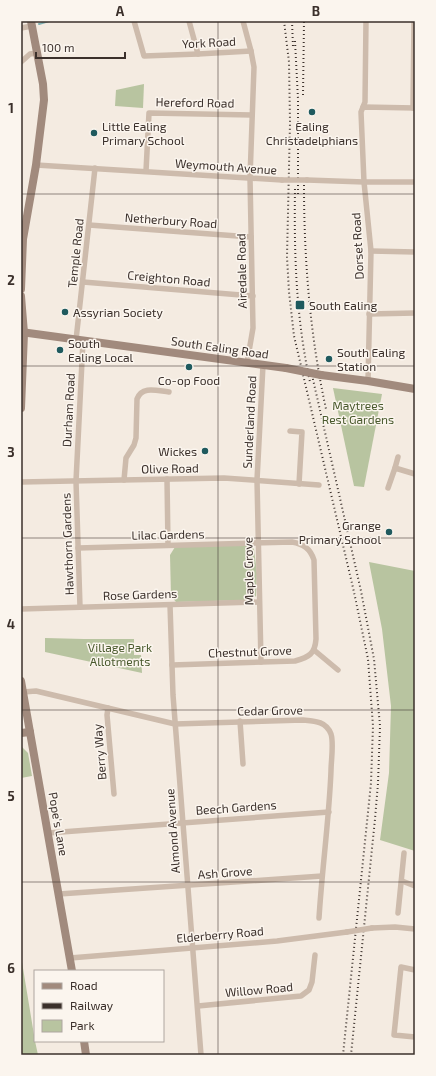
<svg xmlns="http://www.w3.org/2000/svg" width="436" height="1076" viewBox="0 0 436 1076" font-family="'Exo 2',sans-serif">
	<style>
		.green { fill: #b8c4a0 }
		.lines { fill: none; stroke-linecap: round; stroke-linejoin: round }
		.stream { stroke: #7fb0b2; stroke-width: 2 }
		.street { stroke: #cdbbac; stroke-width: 5.5 }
		.secondary { stroke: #a18a7d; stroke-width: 8 }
		.rail { stroke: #3b302b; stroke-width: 2; stroke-dasharray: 1 3; stroke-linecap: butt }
		.street-bridge { stroke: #cdbbac; stroke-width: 5.5 }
		.secondary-bridge { stroke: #a18a7d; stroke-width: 8 }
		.grid { fill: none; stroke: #3b302b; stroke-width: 1; stroke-opacity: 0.55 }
		.poi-dot { fill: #1f5a5e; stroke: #fbf5ee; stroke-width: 1.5 }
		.labels { text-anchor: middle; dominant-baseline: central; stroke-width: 3; stroke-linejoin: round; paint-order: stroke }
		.street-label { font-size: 12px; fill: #3b302b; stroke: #fbf5ee }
		.poi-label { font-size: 12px; fill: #3b302b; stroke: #fbf5ee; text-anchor: start }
		.park-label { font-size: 12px; fill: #4a5a2e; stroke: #fbf5ee }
		.neatline { fill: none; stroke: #3b302b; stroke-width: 1.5 }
		.grid-label { font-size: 13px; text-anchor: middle; font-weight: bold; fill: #3b302b }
	</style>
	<rect width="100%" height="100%" fill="#f4ebe1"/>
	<!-- green -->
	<g class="green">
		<path d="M144,84L143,108L115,106L116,90Z"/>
		<path d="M333,388L382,394L364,487L354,486Z"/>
		<path d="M249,544L254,549L257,573L256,596L251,600L176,602L171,596L170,555L175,547Z"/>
		<path d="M369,562L415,571V851L380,840L389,773L391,706L382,629Z"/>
		<path d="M45,638L84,639H134V655H141L142,673L45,652Z"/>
		<path d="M21,746L28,753L32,776L21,778Z"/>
		<path d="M21,956L35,1041L38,1055H21Z"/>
	</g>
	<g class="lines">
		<!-- stream -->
		<path class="stream" d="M39,24L49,21"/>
		<!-- street -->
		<g class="street">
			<path d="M134,21L144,56L198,54L251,51"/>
			<path d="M189,21L198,54"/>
			<path d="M243,21L251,51L254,67L250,178L253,328L247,363"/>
			<path d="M21,28L32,26"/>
			<path d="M21,62L30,54L37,53"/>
			<path d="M363,107L365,102L366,21"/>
			<path d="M413,108L414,21"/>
			<path d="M36,165L282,180"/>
			<path d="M146,171L149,113L252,115"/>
			<path d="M307,180L364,182H415"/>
			<path d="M89,225L251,237"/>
			<path d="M371,251L415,252"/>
			<path d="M83,282L253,296"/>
			<path d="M369,314L415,313"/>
			<path d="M76,340L95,168"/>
			<path d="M368,381L371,251L364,182L361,112L363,107L415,108"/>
			<path d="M290,431L302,432L299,484"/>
			<path d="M395,468L398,457"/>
			<path d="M167,479L168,545"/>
			<path d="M124,480L126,458L134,445L136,438L137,399C142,385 158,391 169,392"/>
			<path d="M21,482L224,478L319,485"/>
			<path d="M388,488L395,468L415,474"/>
			<path d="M78,548L292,542C303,544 310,548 314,560L316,639C315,654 309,657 295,661L172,665"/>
			<path d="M170,605L173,695L201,1055"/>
			<path d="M80,607L76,481L83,341"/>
			<path d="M21,609L259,602"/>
			<path d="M314,650L338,670"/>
			<path d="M261,662L257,480L263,365"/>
			<path d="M23,692L36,691L175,724L303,720C314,721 326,721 331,734C334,743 331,761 331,771C329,820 322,869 319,918"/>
			<path d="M108,708L107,715L114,794"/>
			<path d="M240,721L243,764"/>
			<path d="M48,833L329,812"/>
			<path d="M402,881L415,886"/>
			<path d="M59,894L322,876"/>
			<path d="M398,913L404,853"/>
			<path d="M372,928L395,927L415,929"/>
			<path d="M70,958L277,941L347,932"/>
			<path d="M415,970L401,967L394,1035L415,1037"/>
			<path d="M198,1006L301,996L309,990L312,982L315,955"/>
		</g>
		<!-- secondary -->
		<g class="secondary">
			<path d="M21,289L23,239L36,165L44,100L43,84L31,21"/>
			<path d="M21,296L24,333L21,408"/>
			<path d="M21,332L286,368"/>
			<path d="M321,375L368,381L415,389"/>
			<path d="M21,681L72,971"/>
			<path d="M21,733L30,732"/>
			<path d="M84,1041L86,1055"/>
		</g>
		<!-- rail -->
		<g class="rail">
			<path d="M284,21L289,62L290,123L287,257L289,292L294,336L354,592L368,659L373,726L371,783L343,1055"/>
			<path d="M292,21L293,47"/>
			<path d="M295,41L298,99V194"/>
			<path d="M303,95L304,21"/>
			<path d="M304,185C304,260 310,336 326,409"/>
			<path d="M295,189C294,254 296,318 310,382"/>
			<path d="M312,375L361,591L374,659L380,726L378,783L375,819L351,1055"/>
		</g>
		<!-- street-bridge -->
		<g class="street-bridge">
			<path d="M282,180H307"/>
			<path d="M347,932L372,928"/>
		</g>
		<!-- secondary-bridge -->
		<path class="secondary-bridge" d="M286,368L321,375"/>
	</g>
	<!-- grid -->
	<path class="grid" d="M218,21V1055M21,194H415M21,366H415M21,538H415M21,710H415M21,882H415"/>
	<!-- markers -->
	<g class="poi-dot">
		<circle cx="312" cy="112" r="4"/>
		<circle cx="94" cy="133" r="4"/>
		<rect x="295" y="300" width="10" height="10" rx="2"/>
		<circle cx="65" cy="312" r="4"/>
		<circle cx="60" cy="350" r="4"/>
		<circle cx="329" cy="359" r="4"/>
		<circle cx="189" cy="367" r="4"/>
		<circle cx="205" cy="451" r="4"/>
		<circle cx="389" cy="532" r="4"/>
	</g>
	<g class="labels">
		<!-- street labels -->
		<g class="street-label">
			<text transform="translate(209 42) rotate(-3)">York Road</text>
			<text transform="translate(195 102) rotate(1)">Hereford Road</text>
			<text transform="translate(226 166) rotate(4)">Weymouth Avenue</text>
			<text transform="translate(171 220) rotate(4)">Netherbury Road</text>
			<text transform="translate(357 246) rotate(-93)">Dorset Road</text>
			<text transform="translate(75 253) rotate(-84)">Temple Road</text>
			<text transform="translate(241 271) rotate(-91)">Airedale Road</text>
			<text transform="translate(169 278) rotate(5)">Creighton Road</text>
			<text transform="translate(220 347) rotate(8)">South Ealing Road</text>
			<text transform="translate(68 410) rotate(-87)">Durham Road</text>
			<text transform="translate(249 422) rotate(-87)">Sunderland Road</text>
			<text transform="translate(170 468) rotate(-1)">Olive Road</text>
			<text transform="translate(168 534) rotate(-1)">Lilac Gardens</text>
			<text transform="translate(67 544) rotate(-92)">Hawthorn Gardens</text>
			<text transform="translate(248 571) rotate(-91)">Maple Grove</text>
			<text transform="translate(140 594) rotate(-2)">Rose Gardens</text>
			<text transform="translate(250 651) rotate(-2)">Chestnut Grove</text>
			<text transform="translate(270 710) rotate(-1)">Cedar Grove</text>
			<text transform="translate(99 752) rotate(-95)">Berry Way</text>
			<text transform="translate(236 807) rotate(-4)">Beech Gardens</text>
			<text transform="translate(59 824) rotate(80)">Pope's Lane</text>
			<text transform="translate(172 831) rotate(-94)">Almond Avenue</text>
			<text transform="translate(225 872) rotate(-4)">Ash Grove</text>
			<text transform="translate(220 934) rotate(-5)">Elderberry Road</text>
			<text transform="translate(259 989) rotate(-5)">Willow Road</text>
		</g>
		<!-- poi labels -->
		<g class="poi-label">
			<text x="102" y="126">Little Ealing<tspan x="102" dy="14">Primary School</tspan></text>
			<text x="312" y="126" text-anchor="middle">Ealing<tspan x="312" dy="14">Christadelphians</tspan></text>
			<text x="309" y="305">South Ealing</text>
			<text x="73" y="312">Assyrian Society</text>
			<text x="68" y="343">South<tspan x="68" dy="14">Ealing Local</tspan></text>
			<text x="337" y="352">South Ealing<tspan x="337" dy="14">Station</tspan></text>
			<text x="189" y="380" text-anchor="middle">Co-op Food</text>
			<text x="197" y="451" text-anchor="end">Wickes</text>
			<text x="381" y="525" text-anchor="end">Grange<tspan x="381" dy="14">Primary School</tspan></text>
		</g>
		<!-- park labels -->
		<g class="park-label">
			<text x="358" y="405">Maytrees<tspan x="358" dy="14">Rest Gardens</tspan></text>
			<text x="120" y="647">Village Park<tspan x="120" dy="14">Allotments</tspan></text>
		</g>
	</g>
	<!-- border -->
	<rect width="436" height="1076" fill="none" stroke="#fbf5ee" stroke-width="44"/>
	<!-- legend -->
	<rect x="34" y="970" width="130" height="72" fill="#fbf5ee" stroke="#aea6a0"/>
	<rect x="42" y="983" width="20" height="6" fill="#a18a7d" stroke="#aea6a0"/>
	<text x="70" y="990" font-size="12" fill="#3b302b">Road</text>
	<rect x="42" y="1003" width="20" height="6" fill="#3b302b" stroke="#aea6a0"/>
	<text x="70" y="1010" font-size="12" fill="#3b302b">Railway</text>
	<rect x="42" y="1020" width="20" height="12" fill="#b8c4a0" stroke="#aea6a0"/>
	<text x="70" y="1030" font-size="12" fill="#3b302b">Park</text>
	<!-- scale -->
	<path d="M36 52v6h89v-6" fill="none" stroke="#3b302b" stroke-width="2"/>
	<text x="42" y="52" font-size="12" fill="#3b302b" stroke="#fbf5ee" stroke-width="3" paint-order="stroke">100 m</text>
	<rect x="22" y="22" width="392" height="1032" class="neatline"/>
	<g class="grid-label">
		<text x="120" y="16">A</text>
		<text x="316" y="16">B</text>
		<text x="11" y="113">1</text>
		<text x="11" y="285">2</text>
		<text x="11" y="457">3</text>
		<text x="11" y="629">4</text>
		<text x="11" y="801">5</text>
		<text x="11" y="973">6</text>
	</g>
</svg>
